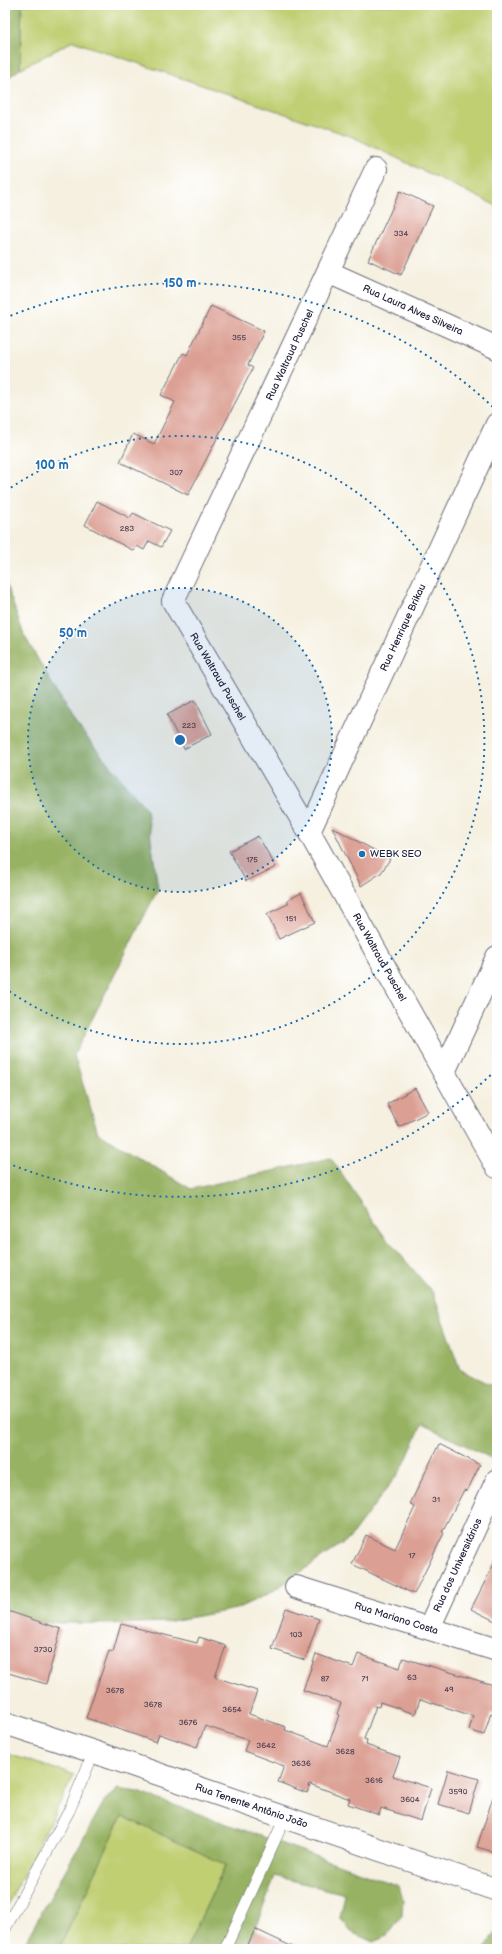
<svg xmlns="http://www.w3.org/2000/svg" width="502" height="1954" viewBox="0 0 502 1954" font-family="'Balsamiq Sans',sans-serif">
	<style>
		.green { fill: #bfcf72; stroke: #707856 }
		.forest { fill: #97b264; stroke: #5c6a50 }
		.building { fill: #db9f93 }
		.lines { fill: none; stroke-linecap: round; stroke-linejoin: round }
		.service-casing { stroke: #6c6a75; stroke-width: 12 }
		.minor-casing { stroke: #6c6a75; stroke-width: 24 }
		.tertiary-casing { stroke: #6c6a75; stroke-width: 24 }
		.service { stroke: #fff; stroke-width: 11 }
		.minor { stroke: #fff; stroke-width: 22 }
		.tertiary { stroke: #fff; stroke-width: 22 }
		.ring { fill: none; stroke: #1f6fb2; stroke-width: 2; stroke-dasharray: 2 4 }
		.poi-dot { fill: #1f6fb2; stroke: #fff; stroke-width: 1.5 }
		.labels { text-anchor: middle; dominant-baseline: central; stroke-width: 3; stroke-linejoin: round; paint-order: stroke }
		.number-label { font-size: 8px; fill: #504151 }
		.street-label { font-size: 10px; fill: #22223b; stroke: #fff }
		.poi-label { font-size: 10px; fill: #22223b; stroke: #fff; text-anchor: start }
		.centre { fill: #1f6fb2; stroke: #fff; stroke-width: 2 }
		.ring-label { font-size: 12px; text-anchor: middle; font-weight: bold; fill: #1f6fb2; stroke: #fff; stroke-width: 3; stroke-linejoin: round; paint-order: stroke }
	</style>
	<rect width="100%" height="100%" fill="#fff"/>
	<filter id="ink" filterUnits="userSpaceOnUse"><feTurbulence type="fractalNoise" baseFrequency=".025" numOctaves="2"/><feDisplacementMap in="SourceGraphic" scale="8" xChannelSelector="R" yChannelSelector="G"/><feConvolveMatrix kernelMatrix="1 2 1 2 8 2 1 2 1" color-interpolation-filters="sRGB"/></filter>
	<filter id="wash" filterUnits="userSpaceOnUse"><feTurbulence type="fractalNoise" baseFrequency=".012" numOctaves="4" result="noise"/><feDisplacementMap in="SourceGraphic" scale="16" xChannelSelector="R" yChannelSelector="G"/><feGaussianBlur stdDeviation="0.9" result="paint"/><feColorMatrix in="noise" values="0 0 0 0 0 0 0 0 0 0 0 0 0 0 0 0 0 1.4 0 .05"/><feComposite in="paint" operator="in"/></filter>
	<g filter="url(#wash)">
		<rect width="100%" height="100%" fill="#f5f0e0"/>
		<!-- green -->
		<g class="green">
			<path d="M22,5H497V206L353,137L73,41L20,69Z"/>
			<path d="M5,1753L74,1775L5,1910Z"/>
			<path d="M122,1816L226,1864L186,1949H59Z"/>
		</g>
		<!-- forest -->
		<g class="forest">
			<path d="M5,5H22L20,69L5,80Z"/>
			<path d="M5,581L24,635L75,723L147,810L158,889L74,1055L98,1133L191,1189L331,1158L382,1233L433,1293L460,1370L497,1388V1461L422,1424L403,1467L349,1539L270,1593L236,1609L166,1622L108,1624L29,1622L5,1614Z"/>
			<path d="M118,1789L138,1792L399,1886L403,1900L402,1915L387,1936L373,1942L353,1933L340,1918L345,1894L275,1876L255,1929L246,1949H186L226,1865L122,1816L59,1949H21L105,1800Z"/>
			<path d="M497,1931V1949H484Z"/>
		</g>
		<g id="blocks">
			<!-- building -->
			<g class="building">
				<path d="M400,191L433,206L401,275L368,260Z"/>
				<path d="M211,306L264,331L248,365L253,368L188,495L120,462L133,434L154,444L175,402L161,395L183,353L187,355Z"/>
				<path d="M97,501L130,518L133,513L170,531L161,547L149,541L144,550L137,546L134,551L85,525Z"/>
				<path d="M195,700L212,734L184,749L167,715Z"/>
				<path d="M332,827L390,859L381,873L361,886Z"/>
				<path d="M258,836L276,867L246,881L229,851Z"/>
				<path d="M301,893L315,922L279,939L267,914L288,904V900Z"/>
				<path d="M415,1088L428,1112L399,1127L387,1104Z"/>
				<path d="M439,1444L480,1465L467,1491L464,1490L442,1532L444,1533L414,1594L352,1564L366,1535L395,1549L415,1507L410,1504Z"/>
				<path d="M497,1558V1622L471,1609Z"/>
				<path d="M286,1608L319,1619L305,1660L272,1649Z"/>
				<path d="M5,1610L61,1629L46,1684L5,1672Z"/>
				<path d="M121,1624L197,1643L199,1637L226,1646L215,1677L257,1691L249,1714L286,1727L285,1730L328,1746L339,1715L337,1714L341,1703L303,1690L316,1654L353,1667L358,1654L400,1668L403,1658L497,1686V1715L491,1713L484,1735L469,1730L473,1716L420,1699L415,1714L380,1702L379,1707L376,1706L364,1739L367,1740L366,1745L400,1757L393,1776L431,1788L421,1821L381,1808L379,1815L348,1804L350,1799L310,1784L307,1793L278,1782L284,1766L244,1751L248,1740L205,1726L197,1747L159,1734L156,1742L86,1718L109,1651L113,1652Z"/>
				<path d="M448,1770L479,1779L469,1813L438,1804Z"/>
				<path d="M493,1797H497V1853L477,1847Z"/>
				<path d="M255,1929L297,1949H246Z"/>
			</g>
		</g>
	</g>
	<g filter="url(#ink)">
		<use href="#blocks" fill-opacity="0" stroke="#6c6a75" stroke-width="1"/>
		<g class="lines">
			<defs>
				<g id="service">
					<path d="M5,1929L69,1811L94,1752"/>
					<path d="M225,1949L285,1818"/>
				</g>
				<g id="minor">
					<path id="s1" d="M376,169L173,601L309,832L497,1167"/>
					<path id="s2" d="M328,272L497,348"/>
					<path id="s3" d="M309,832L497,424"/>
					<path d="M444,1072L497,957"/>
					<path id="s4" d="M296,1587L497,1650"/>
					<path id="s5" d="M429,1628L497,1480"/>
				</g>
				<g id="tertiary">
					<path id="s6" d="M5,1723L94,1752L497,1890"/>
				</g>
			</defs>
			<!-- service casing -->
			<use href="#service" class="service-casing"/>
			<!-- minor casing -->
			<use href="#minor" class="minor-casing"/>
			<!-- tertiary casing -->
			<use href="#tertiary" class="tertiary-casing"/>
			<!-- service -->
			<use href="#service" class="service"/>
			<!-- minor -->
			<use href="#minor" class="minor"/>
			<!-- tertiary -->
			<use href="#tertiary" class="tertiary"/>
		</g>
	</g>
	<!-- distance rings -->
	<circle cx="180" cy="740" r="152" fill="#1f6fb2" fill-opacity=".12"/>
	<g class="ring">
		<circle cx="180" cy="740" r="152"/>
		<path d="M6 491A304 304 0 1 1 6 989"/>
		<path d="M495 1071A457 457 0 0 1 5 1162M5 318A457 457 0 0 1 495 409"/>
	</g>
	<!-- markers -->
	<circle class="poi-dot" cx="362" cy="854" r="4"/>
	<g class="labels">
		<!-- number labels -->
		<g class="number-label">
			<text x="401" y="233">334</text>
			<text x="239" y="337">355</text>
			<text x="176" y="472">307</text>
			<text x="127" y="528">283</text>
			<text x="189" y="725">223</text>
			<text x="252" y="859">175</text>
			<text x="291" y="918">151</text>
			<text x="436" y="1499">31</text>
			<text x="412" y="1555">17</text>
			<text x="296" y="1634">103</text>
			<text x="43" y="1649">3730</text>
			<text x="412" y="1677">63</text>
			<text x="325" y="1678">87</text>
			<text x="365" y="1678">71</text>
			<text x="449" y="1689">49</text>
			<text x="115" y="1690">3678</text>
			<text x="153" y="1704">3678</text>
			<text x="232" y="1709">3654</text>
			<text x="188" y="1722">3676</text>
			<text x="266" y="1745">3642</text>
			<text x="345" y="1751">3628</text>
			<text x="301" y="1763">3636</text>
			<text x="374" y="1780">3616</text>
			<text x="458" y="1791">3590</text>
			<text x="410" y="1799">3604</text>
		</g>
		<!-- street labels -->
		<g class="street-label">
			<text stroke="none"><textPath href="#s2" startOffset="93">Rua Laura Alves Silveira</textPath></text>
			<text transform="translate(290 355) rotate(-65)">Rua Waltraud Puschel</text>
			<text stroke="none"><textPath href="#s3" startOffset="225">Rua Henrique Brikau</textPath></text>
			<text stroke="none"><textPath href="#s1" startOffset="565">Rua Waltraud Puschel</textPath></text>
			<text stroke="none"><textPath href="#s1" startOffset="889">Rua Waltraud Puschel</textPath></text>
			<text stroke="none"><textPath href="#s5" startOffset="69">Rua dos Universitários</textPath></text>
			<text stroke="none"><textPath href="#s4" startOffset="105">Rua Mariano Costa</textPath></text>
			<text stroke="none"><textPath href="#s6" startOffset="260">Rua Tenente Antônio João</textPath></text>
		</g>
		<!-- poi labels -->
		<g class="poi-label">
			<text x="370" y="854">WEBK SEO</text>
		</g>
	</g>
	<circle cx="180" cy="740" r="6" class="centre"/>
	<g class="ring-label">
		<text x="180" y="287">150 m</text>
		<text x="52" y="469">100 m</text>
		<text x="73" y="637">50 m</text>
	</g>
	<!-- margin -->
	<rect width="502" height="1954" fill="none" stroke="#fff" stroke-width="20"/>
</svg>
